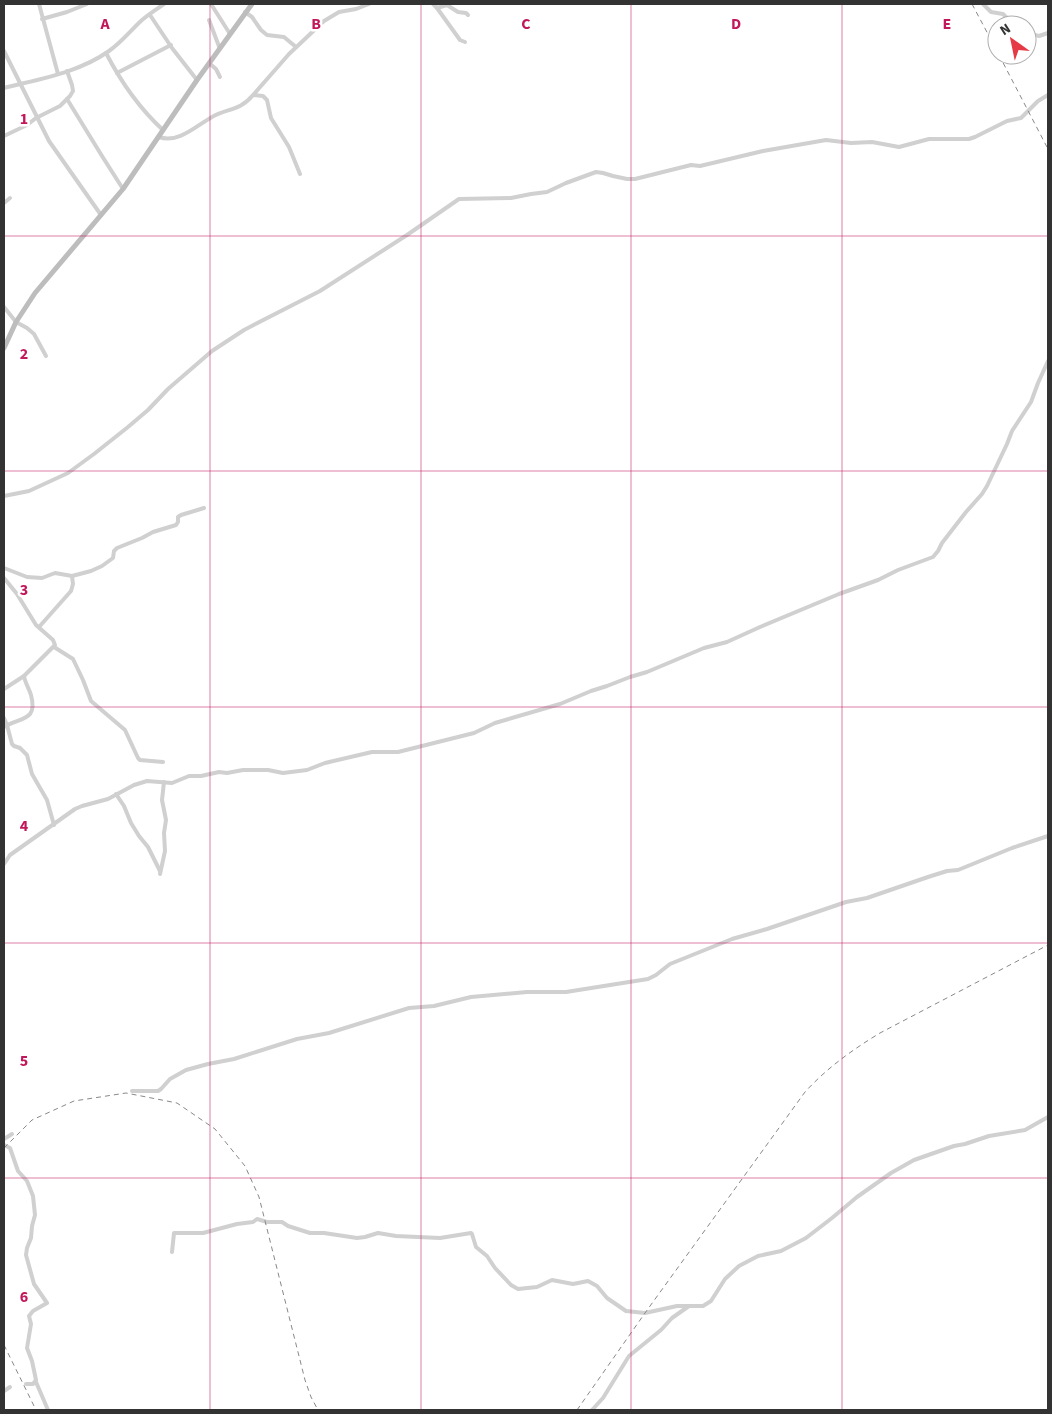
<svg xmlns="http://www.w3.org/2000/svg" width="1052" height="1414" viewBox="0 0 1052 1414" font-family="'Source Sans 3',sans-serif">
	<style>
		.lines { fill: none; stroke-linecap: round; stroke-linejoin: round }
		.street { stroke: #d0d0d0; stroke-width: 4 }
		.secondary { stroke: #bdbdbd; stroke-width: 5 }
		.rail { stroke: #888; stroke-width: 1; stroke-dasharray: 5 4; stroke-linecap: butt }
		.grid { fill: none; stroke: #c2185b; stroke-width: 1; stroke-opacity: 0.55 }
		.grid-label { font-size: 16px; text-anchor: middle; font-weight: bold; fill: #c2185b; stroke: #fff; stroke-width: 5; stroke-linejoin: round; paint-order: stroke }
	</style>
	<rect width="100%" height="100%" fill="#fff"/>
	<g class="lines">
		<!-- street -->
		<g class="street">
			<path d="M39,4L58,74"/>
			<path d="M211,4L230,34"/>
			<path d="M433,4L437,8L447,5L458,12L466,13L468,15"/>
			<path d="M983,4L991,12L1003,14L1014,25"/>
			<path d="M437,8L460,40L465,42"/>
			<path d="M245,12L252,17L261,30L267,35L284,37L296,47"/>
			<path d="M150,15L172,48L197,80"/>
			<path d="M42,19L67,12L87,4"/>
			<path d="M209,20L220,49"/>
			<path d="M1027,33L1039,36L1048,33"/>
			<path d="M4,51L49,141L101,215"/>
			<path d="M106,53C121,82 139,108 163,130"/>
			<path d="M209,63L216,69L220,77"/>
			<path d="M117,73L171,45"/>
			<path d="M4,88C39,79 78,73 109,51C122,42 131,30 142,20C149,14 157,9 164,4"/>
			<path d="M254,94L289,54L324,21L339,12L356,9L369,4"/>
			<path d="M67,99L102,156L123,189"/>
			<path d="M4,136L27,125L36,118L60,106L70,96L73,91L72,85L67,71"/>
			<path d="M159,137C178,144 196,126 212,117C228,108 240,111 253,95L263,96L267,100L271,118L289,147L300,174"/>
			<path d="M4,203L10,198"/>
			<path d="M4,307L16,322L27,328L34,334L46,356"/>
			<path d="M4,496L29,491L68,473L94,454L128,427L148,410L168,389L212,351L244,330L320,291L407,235L459,199L511,198L531,194L547,192L566,183L596,172L603,173L613,176L627,179H635L691,165L700,166L763,151L826,140L851,143L872,142L899,147L929,139H969L975,137L1007,121L1021,118L1038,101L1048,95"/>
			<path d="M4,568L27,577L42,578L55,573L72,576L91,571L102,566L113,558L114,551L117,548L142,538L153,532L176,525L178,522V517L181,515L204,508"/>
			<path d="M4,578L17,594L36,625L53,640L55,645L24,676L4,689"/>
			<path d="M39,627L71,591L73,584L72,576"/>
			<path d="M54,647L73,659L83,680L91,701L125,730L138,758L140,760L163,762"/>
			<path d="M4,718L7,725L12,744L14,746L20,748L27,755L32,774L47,800L54,825"/>
			<path d="M4,727C21,717 38,721 31,695C29,688 25,683 24,676"/>
			<path d="M116,794L124,806L131,823L139,836L148,847L160,871"/>
			<path d="M4,864L10,855L75,809L82,806L108,799L134,785L147,781L172,783L189,776H201L219,772L227,773L243,770H268L283,773L307,770L325,763L372,752H398L474,733L495,723L560,704L591,691L607,686L630,677L647,672L704,648L727,642L760,627L839,594L878,580L898,570L933,557L938,551L942,543L966,512L982,494L987,486L1007,444L1012,431L1031,402L1038,383L1048,361"/>
			<path d="M160,874L165,851L164,833L166,820L162,800L164,782"/>
			<path d="M132,1091H158L161,1089L170,1079L186,1070L208,1064L234,1059L297,1039L329,1033L409,1008L434,1006L471,997L527,992H566L648,979L656,975L670,964L732,939L767,929L846,902L867,898L928,877L947,871L958,870L1012,848L1048,836"/>
			<path d="M4,1139L12,1134"/>
			<path d="M4,1145L10,1148L18,1171L27,1181L33,1196L35,1215L32,1226L31,1238L27,1248L26,1255L34,1284L47,1303L33,1311L29,1316L31,1324L27,1348L32,1361L36,1380L33,1384H26"/>
			<path d="M172,1252L174,1233H203L237,1224L253,1222L257,1219L267,1222H282L288,1226L310,1233H324L357,1238L365,1237L378,1233L396,1236L440,1238L471,1233L472,1234L476,1247L487,1256L495,1268L511,1285L518,1289L537,1287L552,1280L573,1284L588,1281L597,1286L607,1298L626,1311L645,1313L677,1306H689"/>
			<path d="M36,1382L48,1410"/>
			<path d="M4,1391L10,1387"/>
			<path d="M592,1410L603,1398L629,1356L661,1330L672,1318L689,1306H703L711,1301L725,1279L739,1266L758,1256L781,1251L806,1238L832,1218L857,1197L891,1173L914,1160L954,1146L965,1144L989,1136L1025,1130L1048,1117"/>
		</g>
		<!-- secondary -->
		<path class="secondary" d="M4,348L16,322L35,293L123,189L197,80L252,4"/>
		<!-- rail -->
		<g class="rail">
			<path d="M972,4L997,51"/>
			<path d="M999,55L1048,149"/>
			<path d="M4,1148L32,1120L74,1101L126,1093L177,1103L215,1129L245,1166L259,1197L305,1380L311,1397L318,1410"/>
			<path d="M4,1345L36,1410"/>
			<path d="M577,1410L645,1313L805,1092C827,1068 852,1050 880,1033L1048,945"/>
		</g>
	</g>
	<!-- grid -->
	<path class="grid" d="M210,4V1410M421,4V1410M631,4V1410M842,4V1410M4,236H1048M4,471H1048M4,707H1048M4,943H1048M4,1178H1048"/>
	<g class="grid-label">
		<text x="105" y="29">A</text>
		<text x="316" y="29">B</text>
		<text x="526" y="29">C</text>
		<text x="736" y="29">D</text>
		<text x="947" y="29">E</text>
		<text x="24" y="124">1</text>
		<text x="24" y="359">2</text>
		<text x="24" y="595">3</text>
		<text x="24" y="831">4</text>
		<text x="24" y="1066">5</text>
		<text x="24" y="1302">6</text>
	</g>
	<!-- border -->
	<rect width="1052" height="1414" fill="none" stroke="#333333" stroke-width="10"/>
	<!-- north arrow -->
	<g transform="translate(1012 40) rotate(327)"><circle r="24" fill="#ffffff" stroke="#adadad"/>
	<path d="M0-4L9 19L0 12L-9 19Z" fill="#e63946"/>
	<text y="-8" font-size="14" font-weight="bold" text-anchor="middle" fill="#333333">N</text>
	</g>
</svg>
